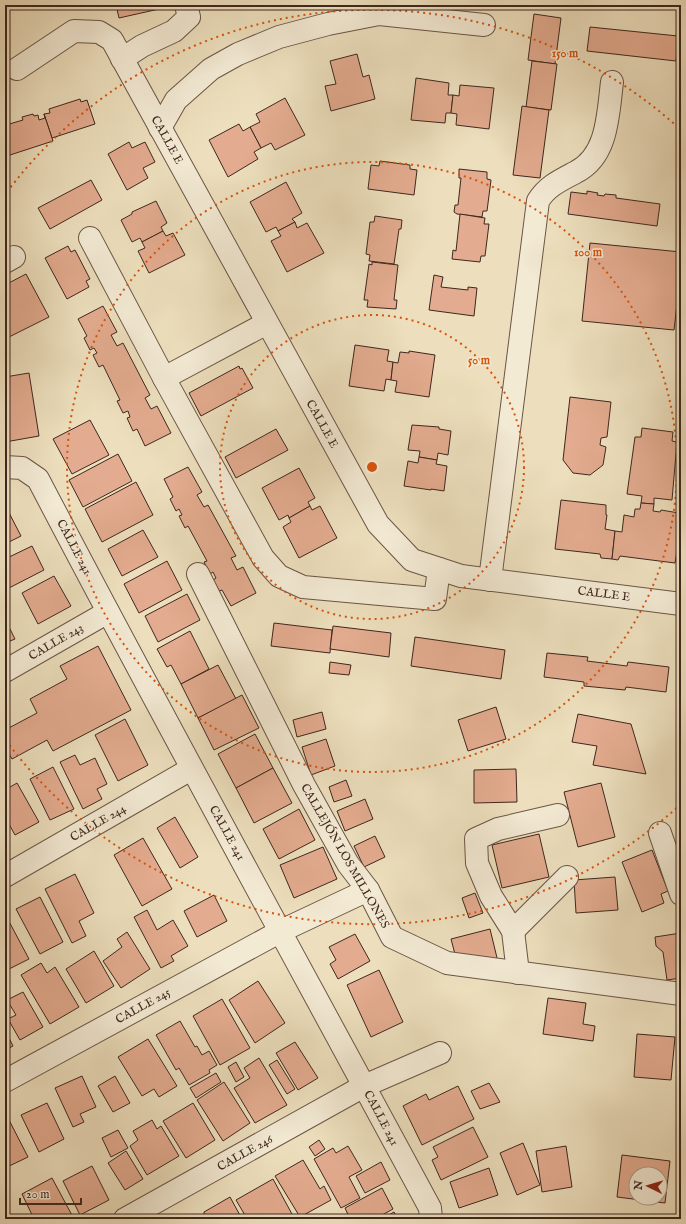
<svg xmlns="http://www.w3.org/2000/svg" width="686" height="1224" viewBox="0 0 686 1224" font-family="'IM FELL English',serif">
	<style>
		.building { fill: #e3ab8f; stroke: #3f271e; fill-rule: evenodd }
		.lines { fill: none; stroke-linecap: round; stroke-linejoin: round }
		.minor-casing { stroke: #6a5546; stroke-width: 24 }
		.minor { stroke: #f3ead4; stroke-width: 22 }
		.ring { fill: none; stroke: #d7540e; stroke-width: 2; stroke-dasharray: 2 4 }
		.labels { text-anchor: middle; dominant-baseline: central; stroke-width: 3; stroke-linejoin: round; paint-order: stroke }
		.street-label { font-size: 12px; fill: #3f271e; stroke: #f3ead4 }
		.centre { fill: #d7540e; stroke: #f3ead4; stroke-width: 2 }
		.ring-label { font-size: 12px; text-anchor: middle; font-weight: bold; fill: #d7540e; stroke: #f3ead4; stroke-width: 3; stroke-linejoin: round; paint-order: stroke }
	</style>
	<rect width="100%" height="100%" fill="#eddfbd"/>
	<filter id="stains"><feTurbulence type="fractalNoise" baseFrequency=".005" numOctaves="4"/><feColorMatrix values="0 0 0 0 .2 0 0 0 0 .09 0 0 0 0 .02 0 0 0 .5 -.17"/></filter>
	<radialGradient id="worn" r=".72"><stop offset=".6" stop-color="#630" stop-opacity="0"/><stop offset="1" stop-color="#630" stop-opacity=".3"/></radialGradient>
	<!-- building -->
	<g class="building">
		<path d="M116,5H159V9L119,18Z"/>
		<path d="M534,14L561,18L555,64L528,60Z"/>
		<path d="M590,27L678,36L676,61L587,51Z"/>
		<path d="M357,54L363,77L369,75L375,99L331,111L325,86L336,84L330,61Z"/>
		<path d="M532,61L557,64L551,110L526,107Z"/>
		<path d="M416,78L449,83L448,95H453L451,113H446L445,123L411,120Z"/>
		<path d="M460,85L494,88L489,129L456,125L457,114L451,113L453,95L459,96Z"/>
		<path d="M285,98L305,135L275,150L271,143L261,148L250,127L260,122L256,114Z"/>
		<path d="M80,99L81,102L87,100L95,124L52,138L44,114L50,113L49,109Z"/>
		<path d="M522,106L549,110L540,178L513,175Z"/>
		<path d="M33,114L34,116L38,115L39,120L45,118L44,114L53,141L10,155L5,141V131L8,130L6,125L23,120L22,117Z"/>
		<path d="M239,124L243,131L250,127L261,148L254,152L258,159L228,177L209,140Z"/>
		<path d="M129,142L132,148L145,142L155,162L143,168L148,178L127,190L108,154Z"/>
		<path d="M380,161L410,165V169L417,170L414,195L368,189L371,165L379,166Z"/>
		<path d="M459,169L487,172V179L491,180L487,211H483L482,217L457,214L454,212L455,205H458L461,178H459Z"/>
		<path d="M91,180L102,200L50,229L38,208Z"/>
		<path d="M286,182L302,213L292,219L295,222L278,231L276,227L266,232L250,202Z"/>
		<path d="M587,191L598,193L597,195L604,196L605,194L616,195V198L660,204L657,226L568,214L571,192L587,194Z"/>
		<path d="M156,201L167,223L161,227L163,231L142,242L140,238L132,242L121,220L132,214V212Z"/>
		<path d="M460,214L485,218L484,224H489L485,256H481L480,262L452,259L453,250L456,251Z"/>
		<path d="M375,216L402,220L401,229H399L394,264L369,261L370,255L366,254L370,222H374Z"/>
		<path d="M295,222L297,228L307,223L324,253L287,272L271,241L281,236L278,231Z"/>
		<path d="M163,231L166,236L173,233L185,255L149,273L138,251L145,248L142,242Z"/>
		<path d="M590,243L681,252V269L674,330L582,321Z"/>
		<path d="M68,246L71,252L75,250L90,279L86,281L89,287L67,299L45,258Z"/>
		<path d="M372,262L398,265L394,300H397L396,309L367,307L368,300H364L369,264L372,265Z"/>
		<path d="M26,274L49,317L5,339V285Z"/>
		<path d="M434,275L443,277L441,287L468,290V287L477,288L474,316L429,310Z"/>
		<path d="M103,306L117,332L111,335L117,346L123,343L150,395L145,398L151,409L157,406L171,433L145,446L137,429L133,431L127,418L130,417L128,411L123,413L117,401L120,400L103,365L99,367L93,355L97,353L94,348L90,350L84,338L87,336L78,319Z"/>
		<path d="M355,345L389,350L387,361L393,362L391,380L386,379L384,391L349,386Z"/>
		<path d="M409,351L435,355L429,397L395,392L397,381L391,380L393,362L398,363L400,352L409,353Z"/>
		<path d="M239,366L240,369L242,368L253,388L201,416L189,393Z"/>
		<path d="M29,373L39,436L5,442V377Z"/>
		<path d="M570,397L611,402L607,437L601,438L600,445L606,447L603,465L590,475L573,473L563,460Z"/>
		<path d="M90,420L109,455L72,474L53,439Z"/>
		<path d="M412,425L439,427V429L451,431L448,455L438,453L437,460L419,457L420,451L408,450Z"/>
		<path d="M642,428L673,432L672,441L677,442L672,500L654,498V504L641,503L642,496L627,494L635,437H641Z"/>
		<path d="M276,429L288,450L236,478L225,457Z"/>
		<path d="M118,454L132,481L83,507L69,480Z"/>
		<path d="M419,457L437,460L436,464L447,466L444,491L431,489V490L404,486L408,461L418,463Z"/>
		<path d="M188,467L202,492L197,495L204,507L208,505L236,556L231,558L237,570L243,567L256,593L231,606L222,590L219,591L213,580L216,578L213,572L210,574L204,562L207,561L188,526L185,528L179,516L182,515L179,509L176,511L170,499L173,497L164,479Z"/>
		<path d="M299,468L315,498L308,502L310,506L289,518L288,515L279,520L262,488Z"/>
		<path d="M136,482L153,515L102,542L85,509Z"/>
		<path d="M561,500L606,505V515H607L605,529L615,531L612,559L601,558L600,554L555,549Z"/>
		<path d="M641,503L654,504L653,511L660,512L661,510L679,513L680,515L681,527L675,563L620,556L618,560L612,559L615,531L622,532L624,515L634,517L635,509H640Z"/>
		<path d="M5,505L21,536L5,544Z"/>
		<path d="M310,506L312,510L320,506L337,538L299,558L283,527L291,522L289,518Z"/>
		<path d="M143,530L158,557L122,576L108,549Z"/>
		<path d="M32,546L44,570L9,588L5,580V559Z"/>
		<path d="M167,561L182,590L139,613L124,584Z"/>
		<path d="M54,576L71,606L38,624L22,593Z"/>
		<path d="M187,594L200,620L158,642L145,616Z"/>
		<path d="M5,619L15,639L5,643Z"/>
		<path d="M274,623L332,630L330,653L271,646Z"/>
		<path d="M333,626L391,633L389,657L330,649Z"/>
		<path d="M190,631L209,669L181,684L171,665L167,667L157,649Z"/>
		<path d="M415,637L505,650L501,679L411,666Z"/>
		<path d="M98,646L131,710L53,751L47,740L12,759L5,747V730L37,713L30,699L67,679L60,666Z"/>
		<path d="M547,653L588,657L587,661L627,666L628,662L669,667L666,692L626,687L625,690L584,686V682L544,677Z"/>
		<path d="M330,662L351,665L349,675L329,673Z"/>
		<path d="M218,665L236,699L198,718L181,684Z"/>
		<path d="M242,695L259,728L214,750L198,718Z"/>
		<path d="M496,707L506,739L468,751L458,720Z"/>
		<path d="M322,712L326,729L297,737L293,720Z"/>
		<path d="M578,714L631,724L646,774L593,765L597,746L572,742Z"/>
		<path d="M125,719L148,765L118,781L95,735Z"/>
		<path d="M255,734L273,768L236,788L218,754Z"/>
		<path d="M326,739L335,766L311,775L302,747Z"/>
		<path d="M75,755L80,765L95,758L107,784L97,789L102,799L83,809L60,762Z"/>
		<path d="M53,767L74,809L50,820L30,779Z"/>
		<path d="M273,768L292,803L254,823L236,788Z"/>
		<path d="M516,769L517,802L474,803V770Z"/>
		<path d="M346,780L352,796L334,802L329,787Z"/>
		<path d="M17,783L39,822L15,835L5,817V790Z"/>
		<path d="M601,783L615,837L578,847L564,792Z"/>
		<path d="M365,799L373,819L345,831L337,811Z"/>
		<path d="M299,809L315,840L279,859L263,829Z"/>
		<path d="M175,817L198,857L180,868L157,828Z"/>
		<path d="M539,834L549,877L502,888L492,845Z"/>
		<path d="M375,836L385,857L364,867L354,846Z"/>
		<path d="M143,838L172,889L142,906L114,855Z"/>
		<path d="M323,847L337,879L294,898L280,865Z"/>
		<path d="M652,850L668,891L661,894L664,903L642,912L622,862Z"/>
		<path d="M75,874L94,913L79,921L86,936L72,943L45,889Z"/>
		<path d="M615,877L618,910L576,913L574,880Z"/>
		<path d="M475,893L483,913L469,918L462,898Z"/>
		<path d="M214,895L227,921L197,937L184,911Z"/>
		<path d="M40,897L63,942L40,954L16,909Z"/>
		<path d="M147,910L157,930L173,920L188,946L171,956L174,961L161,968L134,917Z"/>
		<path d="M5,914L29,959L5,971Z"/>
		<path d="M490,929L498,962L456,958L451,939Z"/>
		<path d="M127,932L150,969L121,988L103,961L122,947L117,939Z"/>
		<path d="M681,933V978L667,980L663,952L656,946L655,937Z"/>
		<path d="M355,934L370,961L338,979L330,964L336,960L329,947Z"/>
		<path d="M94,951L114,986L86,1003L66,969Z"/>
		<path d="M41,963L47,973L55,967L79,1007L50,1024L21,975Z"/>
		<path d="M379,970L403,1022L371,1037L347,985Z"/>
		<path d="M258,981L285,1023L255,1043L229,1000Z"/>
		<path d="M23,992L43,1027L20,1040L8,1019L16,1015L7,1000Z"/>
		<path d="M548,998L586,1003L583,1024L595,1026L593,1041L543,1034Z"/>
		<path d="M222,999L250,1048L220,1065L193,1016Z"/>
		<path d="M180,1021L195,1047L197,1046L202,1055L209,1051L217,1065L209,1070L210,1073L189,1085L179,1068L176,1070L156,1035Z"/>
		<path d="M5,1030L13,1046L5,1050Z"/>
		<path d="M637,1034L675,1037L671,1080L634,1077Z"/>
		<path d="M148,1039L177,1086L159,1097L154,1089L142,1096L118,1057Z"/>
		<path d="M295,1042L318,1078L298,1090L276,1053Z"/>
		<path d="M259,1058L287,1105L255,1123L234,1088L250,1078L244,1068Z"/>
		<path d="M277,1060L295,1089L287,1094L269,1065Z"/>
		<path d="M236,1062L244,1077L236,1082L228,1067Z"/>
		<path d="M216,1073L221,1082L196,1098L190,1088Z"/>
		<path d="M82,1076L96,1107L80,1114L84,1122L73,1127L55,1088Z"/>
		<path d="M115,1076L130,1103L113,1112L98,1086Z"/>
		<path d="M224,1082L250,1123L223,1141L197,1100Z"/>
		<path d="M489,1083L500,1102L480,1109L471,1091Z"/>
		<path d="M458,1086L474,1119L422,1145L403,1106L426,1094L429,1100Z"/>
		<path d="M47,1103L64,1139L39,1152L21,1115Z"/>
		<path d="M193,1103L215,1140L186,1158L163,1121Z"/>
		<path d="M9,1120L28,1157L5,1168V1122Z"/>
		<path d="M152,1120L157,1129L161,1126L179,1156L147,1175L130,1146L138,1140L133,1131Z"/>
		<path d="M473,1127L488,1157L441,1180L432,1160L438,1157L433,1147Z"/>
		<path d="M118,1130L128,1148L111,1157L102,1138Z"/>
		<path d="M319,1140L325,1149L315,1156L309,1147Z"/>
		<path d="M523,1143L540,1185L517,1195L500,1153Z"/>
		<path d="M348,1146L362,1170L349,1177L360,1198L341,1208L314,1159L333,1148L336,1153Z"/>
		<path d="M566,1146L572,1187L542,1192L536,1151Z"/>
		<path d="M126,1151L143,1179L125,1190L108,1163Z"/>
		<path d="M622,1155L670,1161L665,1203L617,1197ZM636,1174H660V1198H636Z"/>
		<path d="M303,1160L320,1189L324,1186L331,1200L300,1217L275,1176Z"/>
		<path d="M381,1162L390,1180L365,1193L356,1176Z"/>
		<path d="M92,1166L109,1200L80,1215L63,1181Z"/>
		<path d="M489,1168L498,1195L459,1208L450,1182Z"/>
		<path d="M52,1178L74,1219H34L22,1194Z"/>
		<path d="M273,1179L293,1216L288,1219H252L249,1215L246,1217L236,1200Z"/>
		<path d="M382,1188L393,1209L375,1219H350L345,1208Z"/>
		<path d="M230,1197L242,1219H198L204,1214V1212Z"/>
		<path d="M394,1212L398,1219H382Z"/>
		<path d="M477,1216L494,1219H476Z"/>
	</g>
	<g class="lines">
		<defs>
			<g id="minor">
				<path d="M122,59L142,46L174,31L189,17L186,5"/>
				<path d="M17,69L74,31L99,32L112,40L378,524L412,560L461,576L681,604"/>
				<path d="M160,128L176,100L211,69L238,54L279,37L328,24L379,14L484,25"/>
				<path d="M90,238L164,378L263,558L279,576L303,587L435,599L439,569"/>
				<path d="M5,262L14,257"/>
				<path d="M164,378L267,323"/>
				<path d="M5,467L22,468L38,479C166,724 299,965 430,1208L431,1219"/>
				<path d="M198,574L304,785L348,864L368,890L392,937L447,963L681,994"/>
				<path d="M490,580L538,201C547,186 561,180 576,172C608,156 608,114 612,82"/>
				<path d="M5,671L108,612"/>
				<path d="M660,833L681,894"/>
				<path d="M5,876L191,769"/>
				<path d="M513,931L567,877"/>
				<path d="M518,973L513,931L491,896L477,863L476,839L498,829L558,815"/>
				<path d="M5,1081L281,931L368,890"/>
				<path d="M125,1219L364,1086L440,1053"/>
			</g>
		</defs>
		<!-- minor casing -->
		<use href="#minor" class="minor-casing"/>
		<!-- minor -->
		<use href="#minor" class="minor"/>
	</g>
	<!-- distance rings -->
	<g class="ring">
		<circle cx="372" cy="467" r="152"/>
		<circle cx="372" cy="467" r="305"/>
		<path d="M681 804A457 457 0 0 1 7 742M7 192A457 457 0 0 1 681 130"/>
	</g>
	<g class="labels">
		<!-- street labels -->
		<g class="street-label">
			<text transform="translate(167 140) rotate(61)">CALLE E</text>
			<text transform="translate(322 424) rotate(61)">CALLE E</text>
			<text transform="translate(74 547) rotate(62)">CALLE 241</text>
			<text transform="translate(604 594) rotate(7)">CALLE E</text>
			<text transform="translate(56 642) rotate(-30)">CALLE 243</text>
			<text transform="translate(98 823) rotate(-30)">CALLE 244</text>
			<text transform="translate(227 833) rotate(61)">CALLE 241</text>
			<text transform="translate(345 856) rotate(60)">CALLEJÓN LOS MILLONES</text>
			<text transform="translate(143 1006) rotate(-29)">CALLE 245</text>
			<text transform="translate(381 1118) rotate(62)">CALLE 241</text>
			<text transform="translate(245 1153) rotate(-29)">CALLE 246</text>
		</g>
	</g>
	<circle cx="372" cy="467" r="6" class="centre"/>
	<g class="ring-label">
		<text x="565" y="57">150 m</text>
		<text x="588" y="256">100 m</text>
		<text x="479" y="364">50 m</text>
	</g>
	<!-- margin -->
	<rect width="686" height="1224" fill="none" stroke="#eddfbd" stroke-width="20"/>
	<rect x="6" y="6" width="674" height="1212" fill="none" stroke="#3f271e" stroke-width="2"/>
	<rect x="10" y="10" width="666" height="1204" fill="none" stroke="#3f271e"/>
	<!-- north arrow -->
	<g transform="translate(648 1186) rotate(275)"><circle r="19" fill="#f3ead4" stroke="#ab9c8b"/>
	<path d="M0-3L7 15L0 10L-7 15Z" fill="#8f2418"/>
	<text y="-6" font-size="11" font-weight="bold" text-anchor="middle" fill="#3f271e">N</text>
	</g>
	<!-- scale -->
	<path d="M20 1198v6h61v-6" fill="none" stroke="#3f271e" stroke-width="2"/>
	<text x="26" y="1198" font-size="12" fill="#3f271e" stroke="#f3ead4" stroke-width="3" paint-order="stroke">20 m</text>
	<rect width="100%" height="100%" filter="url(#stains)"/>
	<rect width="100%" height="100%" fill="url(#worn)"/>
</svg>
